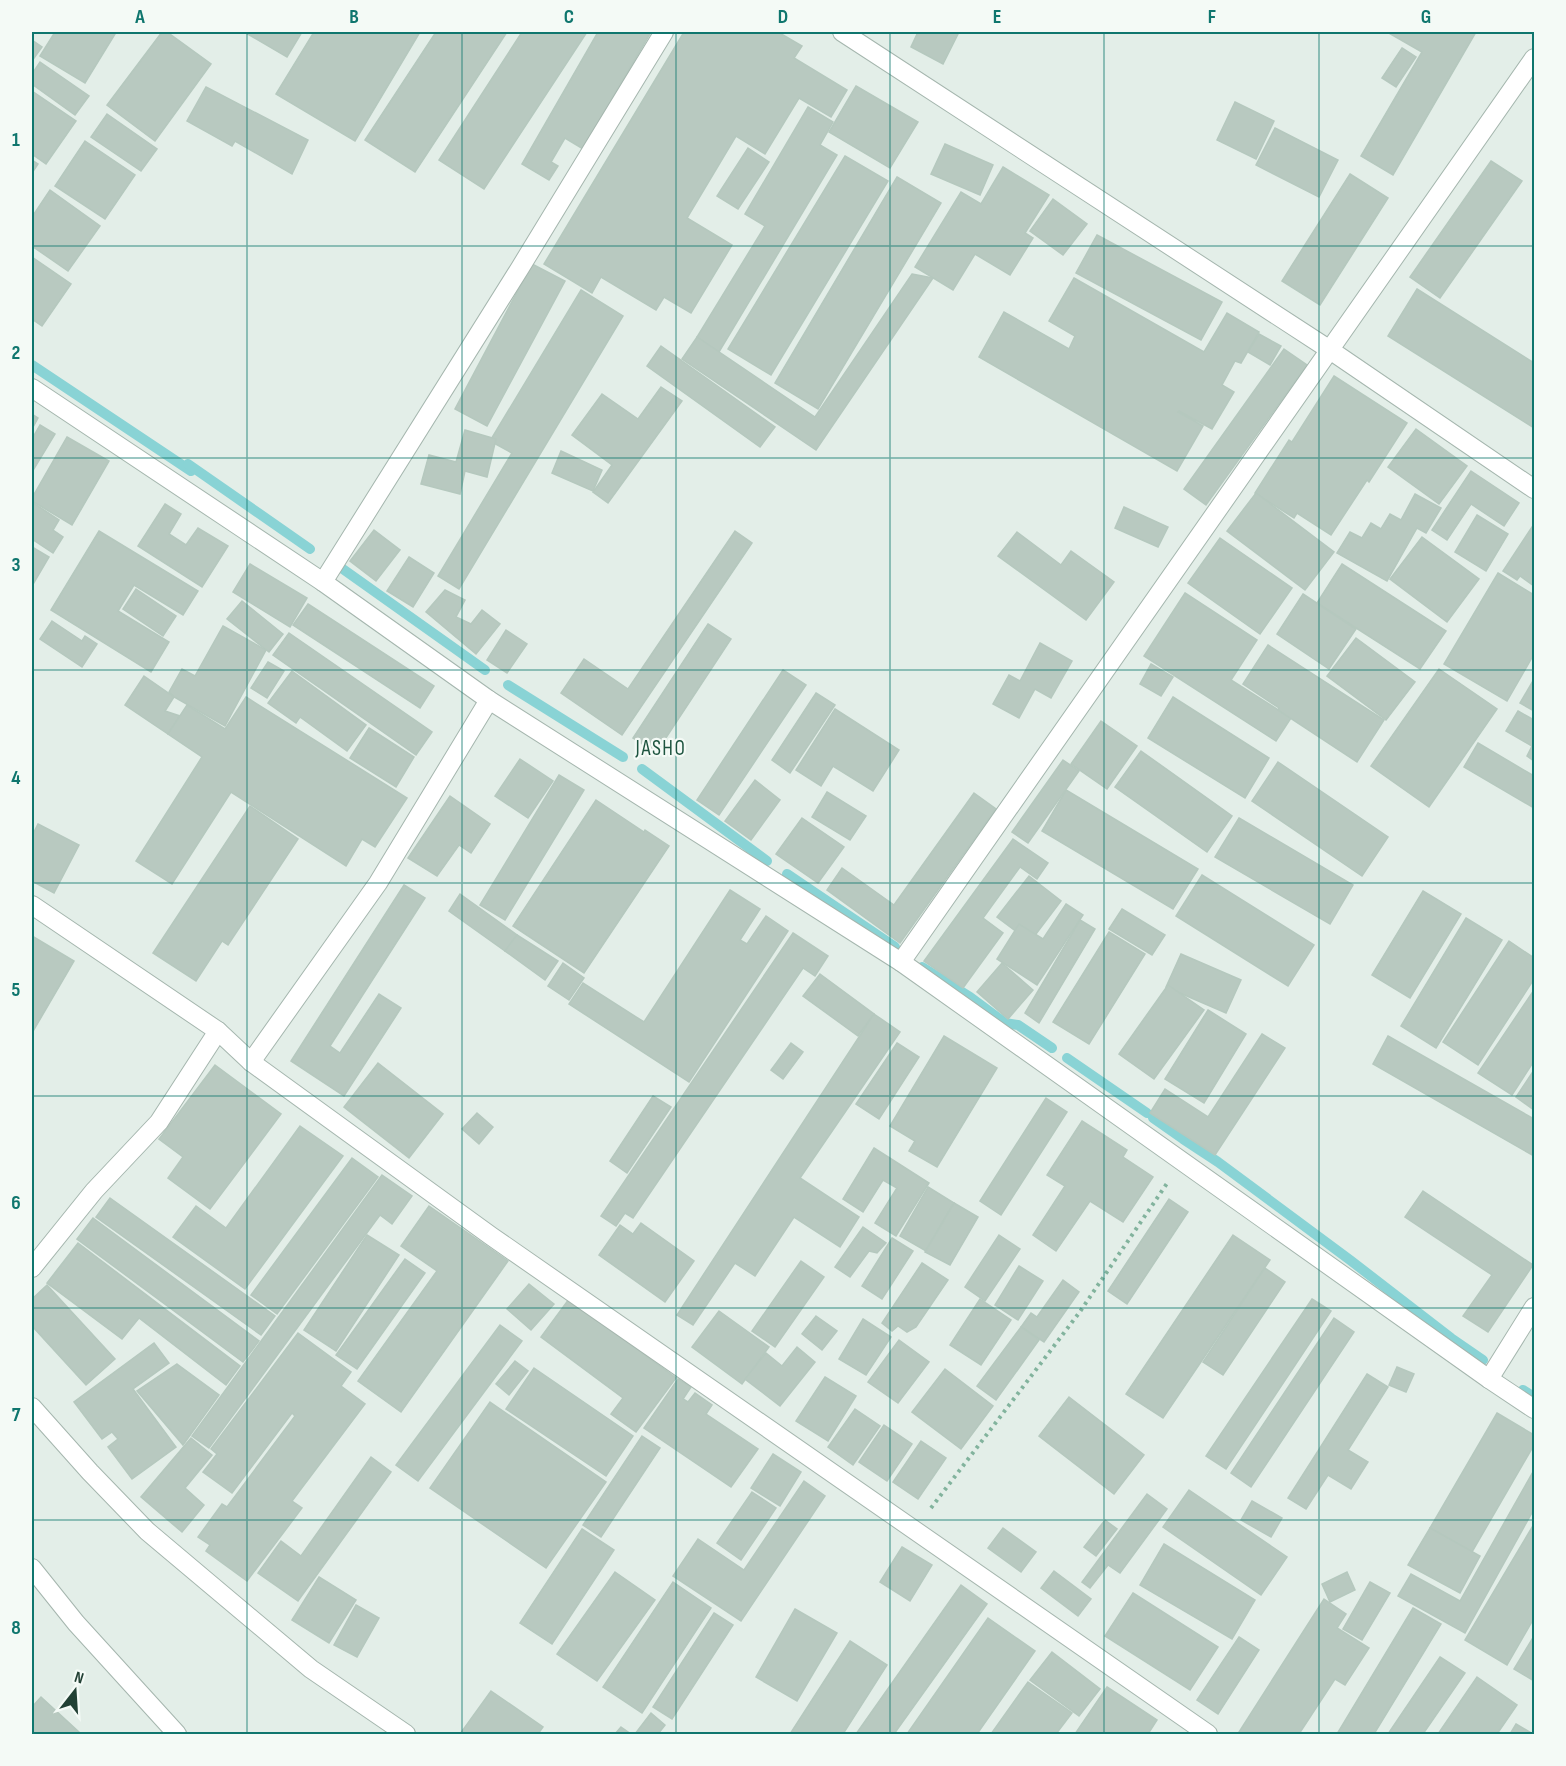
<svg xmlns="http://www.w3.org/2000/svg" width="1566" height="1766" viewBox="0 0 1566 1766" font-family="'Sofia Sans Condensed',sans-serif">
	<style>
		.lines { fill: none; stroke-linecap: round; stroke-linejoin: round }
		.stream { stroke: #89d3d5; stroke-width: 10 }
		.building { fill: #b8c9c0; stroke: #b5c8be; stroke-width: 1.5 }
		.minor-casing { stroke: #a5b6ae; stroke-width: 20 }
		.path { stroke: #82b39d; stroke-width: 4; stroke-dasharray: 3 4.5; stroke-linecap: butt }
		.minor { stroke: #fff; stroke-width: 18 }
		.grid { fill: none; stroke: #0f766e; stroke-width: 1.5; stroke-opacity: 0.55 }
		.labels { text-anchor: middle; dominant-baseline: central; stroke-width: 4.5; stroke-linejoin: round; paint-order: stroke }
		.quarter-label { font-size: 21px; letter-spacing: 1.5px; fill: #1d543f; stroke: #f4faf6 }
		.neatline { fill: none; stroke: #0f766e; stroke-width: 2 }
		.grid-label { font-size: 20px; text-anchor: middle; font-weight: bold; fill: #0f766e }
	</style>
	<rect width="100%" height="100%" fill="#e3eee8"/>
	<g class="lines">
		<!-- stream -->
		<g class="stream">
			<path d="M32,365L191,471"/>
			<path d="M188,464L310,549"/>
			<path d="M340,567L485,670"/>
			<path d="M508,685L623,757"/>
			<path d="M642,769L767,861"/>
			<path d="M787,874L895,947"/>
			<path d="M922,967L970,997L1005,1023L1018,1025L1052,1048"/>
			<path d="M1067,1058L1147,1113"/>
			<path d="M1153,1118L1183,1139L1218,1162L1350,1260L1451,1338L1483,1360"/>
			<path d="M1523,1390L1534,1397"/>
		</g>
	</g>
	<!-- building -->
	<g class="building">
		<path d="M55,32H111L115,34L85,83L40,56Z"/>
		<path d="M162,32H167L211,64L155,141L107,105Z"/>
		<path d="M247,32H302L287,57L246,33Z"/>
		<path d="M314,32H420L355,141L276,94Z"/>
		<path d="M436,32H507L415,172L365,140Z"/>
		<path d="M522,32H587L484,189L439,160Z"/>
		<path d="M598,32H651L583,149L565,138L551,162L558,166L549,180L522,164Z"/>
		<path d="M684,32H778L802,46L794,58L847,90L831,117L799,98L765,154L736,136L687,218L732,245L691,313L664,297L656,310L601,277L592,293L544,264Z"/>
		<path d="M918,32H959L943,64L911,47Z"/>
		<path d="M1387,32H1476L1393,175L1361,156L1422,52Z"/>
		<path d="M32,40L42,47L32,61Z"/>
		<path d="M1402,48L1416,57L1396,87L1382,78Z"/>
		<path d="M40,62L89,96L75,115L32,84V74Z"/>
		<path d="M856,86L918,122L890,168L829,132Z"/>
		<path d="M206,87L308,140L292,174L235,141L232,146L187,121Z"/>
		<path d="M32,91L76,121L46,164L32,154Z"/>
		<path d="M1235,102L1274,121L1256,159L1217,140Z"/>
		<path d="M808,107L833,122L820,145L837,155L719,352L697,337L765,226L745,214Z"/>
		<path d="M107,114L157,149L141,171L91,137Z"/>
		<path d="M1275,128L1338,160L1319,197L1256,165Z"/>
		<path d="M85,141L135,175L105,219L55,186Z"/>
		<path d="M945,144L993,165L980,195L931,174Z"/>
		<path d="M748,148L769,162L738,209L717,196Z"/>
		<path d="M845,156L888,181L771,375L728,349Z"/>
		<path d="M32,160L38,164L32,173Z"/>
		<path d="M1491,161L1522,181L1440,298L1410,277Z"/>
		<path d="M1003,167L1049,195L1025,233L1033,238L1010,275L975,254L953,290L915,267L961,192L981,204Z"/>
		<path d="M1350,174L1388,198L1320,305L1282,281Z"/>
		<path d="M897,177L941,203L818,409L775,383Z"/>
		<path d="M50,190L100,226L68,271L32,246V217Z"/>
		<path d="M1053,199L1087,224L1063,255L1030,231Z"/>
		<path d="M1097,235L1222,302L1201,340L1076,273Z"/>
		<path d="M32,257L71,284L42,326L32,319Z"/>
		<path d="M532,264L565,281L487,426L455,409Z"/>
		<path d="M912,274L933,278L816,450L682,359L697,337L815,417Z"/>
		<path d="M1074,278L1204,352L1227,313L1259,332L1241,363L1235,361L1222,385L1234,392L1212,429L1179,411L1178,412L1203,426L1177,471L979,357L1004,312L1069,349L1075,336L1049,321Z"/>
		<path d="M1417,289L1534,363V428L1388,336Z"/>
		<path d="M581,290L623,316L459,589L438,576L512,453L490,441Z"/>
		<path d="M1259,334L1281,346L1270,365L1248,352Z"/>
		<path d="M661,346L775,427L760,447L647,366Z"/>
		<path d="M1284,349L1307,365L1206,505L1184,489Z"/>
		<path d="M1334,376L1407,423L1369,482L1367,480L1331,535L1297,513L1294,518L1255,493L1289,440L1292,442Z"/>
		<path d="M661,387L682,401L608,503L593,492L612,465L572,435L602,394L638,419Z"/>
		<path d="M32,414L38,418L32,429Z"/>
		<path d="M40,425L55,434L32,472V439Z"/>
		<path d="M1416,429L1467,466L1439,504L1388,467Z"/>
		<path d="M465,430L496,439L487,477L465,471L460,494L421,484L429,455L456,462Z"/>
		<path d="M67,437L109,461L72,525L32,501V498Z"/>
		<path d="M561,451L602,470L593,491L552,473Z"/>
		<path d="M1471,471L1519,503L1504,526L1471,504L1447,540L1432,530Z"/>
		<path d="M1256,493L1334,552L1305,590L1227,531Z"/>
		<path d="M1415,494L1441,508L1426,533L1417,528L1387,581L1337,553L1350,532L1362,538L1371,523L1381,529L1390,514L1401,520Z"/>
		<path d="M32,502L59,520L53,530L63,537L53,553L32,539Z"/>
		<path d="M165,504L181,514L169,534L186,545L198,528L228,546L202,587L138,546Z"/>
		<path d="M1124,507L1168,527L1158,547L1115,528Z"/>
		<path d="M1477,515L1508,534L1486,571L1455,552Z"/>
		<path d="M1534,524V586L1520,576L1517,580L1503,571Z"/>
		<path d="M374,530L400,550L376,581L350,561Z"/>
		<path d="M99,531L198,591L183,615L134,585L118,611L169,642L151,672L51,610Z"/>
		<path d="M735,531L752,543L622,735L561,693L584,659L628,689Z"/>
		<path d="M1017,532L1061,565L1071,551L1114,582L1086,620L998,556Z"/>
		<path d="M1422,537L1479,579L1447,622L1390,579Z"/>
		<path d="M1220,538L1292,588L1260,634L1188,583Z"/>
		<path d="M32,547L49,557L32,586Z"/>
		<path d="M409,557L434,573L413,607L387,591Z"/>
		<path d="M250,564L307,598L290,627L233,592Z"/>
		<path d="M1342,564L1446,631L1420,669L1317,603Z"/>
		<path d="M1498,573L1534,595V654L1507,701L1444,664Z"/>
		<path d="M136,589L176,616L163,636L123,609Z"/>
		<path d="M445,590L465,600L456,617L471,624L482,610L500,624L476,654L426,612Z"/>
		<path d="M1185,593L1257,640L1231,680L1291,718L1276,741L1144,656Z"/>
		<path d="M1303,594L1356,629L1329,669L1277,634Z"/>
		<path d="M242,601L283,634L269,652L227,619Z"/>
		<path d="M308,604L434,686L420,708L293,625Z"/>
		<path d="M52,621L82,641L85,636L97,644L82,667L40,639Z"/>
		<path d="M708,624L731,639L656,753L633,738Z"/>
		<path d="M223,626L266,650L225,726L174,697L169,692L182,669L195,676Z"/>
		<path d="M506,630L527,644L507,673L487,660Z"/>
		<path d="M289,633L432,732L416,755L273,655Z"/>
		<path d="M1356,638L1415,682L1386,720L1327,676Z"/>
		<path d="M1040,643L1072,661L1051,698L1035,689L1019,718L993,704L1009,675L1020,681Z"/>
		<path d="M1268,645L1384,720L1357,762L1278,710L1279,708L1243,684Z"/>
		<path d="M268,662L284,671L267,698L251,688Z"/>
		<path d="M1151,664L1173,677L1161,696L1140,684Z"/>
		<path d="M1439,669L1497,709L1429,807L1371,766Z"/>
		<path d="M783,670L806,685L719,815L697,800Z"/>
		<path d="M292,671L366,725L347,751L300,717L296,723L268,703Z"/>
		<path d="M144,676L174,697L165,711L180,716L168,734L125,705Z"/>
		<path d="M1534,679V711L1520,703Z"/>
		<path d="M816,693L835,705L790,773L772,760Z"/>
		<path d="M246,697L407,798L375,847L362,839L346,866L231,792L172,884L136,861L202,757L168,734L187,705L225,729Z"/>
		<path d="M1173,697L1269,758L1245,798L1148,738Z"/>
		<path d="M835,709L899,750L873,791L833,766L821,786L796,770Z"/>
		<path d="M1518,711L1534,720V761L1527,756L1532,746L1506,731Z"/>
		<path d="M1101,721L1137,746L1107,789L1071,764Z"/>
		<path d="M369,728L414,757L396,787L350,758Z"/>
		<path d="M1478,743L1534,776V808L1464,767Z"/>
		<path d="M1141,751L1232,816L1207,852L1115,787Z"/>
		<path d="M520,759L553,781L528,818L495,796Z"/>
		<path d="M1063,760L1079,771L1028,843L1012,832Z"/>
		<path d="M1278,762L1388,837L1362,876L1252,801Z"/>
		<path d="M559,775L584,790L505,920L480,905Z"/>
		<path d="M755,780L780,800L751,840L725,821Z"/>
		<path d="M1066,790L1198,869L1173,909L1042,831Z"/>
		<path d="M827,792L866,816L850,840L812,817Z"/>
		<path d="M974,793L996,809L900,943L827,890L842,868L894,905Z"/>
		<path d="M450,796L490,824L471,853L459,845L437,876L408,858Z"/>
		<path d="M596,800L644,832L645,830L669,846L584,973L513,926Z"/>
		<path d="M250,806L298,839L228,945L222,941L196,981L153,953Z"/>
		<path d="M802,818L844,847L818,883L776,854Z"/>
		<path d="M1239,818L1353,885L1330,924L1215,857Z"/>
		<path d="M38,824L79,845L54,893L32,881V836Z"/>
		<path d="M1013,839L1048,863L1037,879L1020,867L983,918L1003,933L963,988L924,961Z"/>
		<path d="M1202,875L1314,945L1288,986L1176,916Z"/>
		<path d="M1029,876L1061,901L1030,942L997,917Z"/>
		<path d="M404,885L425,898L330,1046L340,1053L379,994L401,1008L344,1096L291,1061Z"/>
		<path d="M730,890L760,909L740,940L747,944L766,916L788,931L689,1082L569,1004L583,983L644,1022Z"/>
		<path d="M1423,891L1461,914L1410,998L1372,975Z"/>
		<path d="M460,894L517,935L505,951L449,911Z"/>
		<path d="M1066,904L1083,915L1037,985L997,959L1019,924L1043,939Z"/>
		<path d="M1122,909L1165,935L1152,955L1109,929Z"/>
		<path d="M1466,918L1502,940L1436,1048L1401,1026Z"/>
		<path d="M1080,920L1095,929L1039,1023L1025,1013Z"/>
		<path d="M1109,932L1145,954L1089,1044L1053,1022Z"/>
		<path d="M793,933L828,956L815,976L803,968L633,1218L625,1213L616,1226L601,1216Z"/>
		<path d="M517,935L558,961L545,980L505,951Z"/>
		<path d="M32,936L74,961L32,1033Z"/>
		<path d="M1509,941L1534,958V979L1478,1065L1443,1042Z"/>
		<path d="M1181,954L1241,980L1226,1013L1166,987Z"/>
		<path d="M563,963L584,978L569,1000L548,986Z"/>
		<path d="M1002,963L1033,990L1008,1019L977,992Z"/>
		<path d="M820,974L874,1014L858,1036L803,996Z"/>
		<path d="M1168,985L1204,1010L1154,1079L1119,1054Z"/>
		<path d="M1534,990V1061L1512,1095L1478,1073Z"/>
		<path d="M1208,1010L1246,1034L1204,1103L1165,1079Z"/>
		<path d="M874,1014L900,1032L800,1178L859,1217L840,1247L794,1217L755,1276L735,1263L693,1325L677,1315Z"/>
		<path d="M1262,1034L1285,1048L1215,1155L1150,1113L1165,1089L1208,1117Z"/>
		<path d="M944,1036L997,1068L937,1167L909,1151L915,1141L890,1126Z"/>
		<path d="M1388,1036L1534,1119V1156L1373,1064Z"/>
		<path d="M791,1043L803,1052L783,1079L771,1070Z"/>
		<path d="M897,1043L919,1057L879,1119L856,1104Z"/>
		<path d="M378,1063L443,1114L409,1158L344,1107Z"/>
		<path d="M215,1065L281,1114L210,1209L168,1178L183,1157L159,1139Z"/>
		<path d="M1534,1070V1110L1516,1097Z"/>
		<path d="M653,1096L671,1107L627,1173L610,1161Z"/>
		<path d="M1046,1098L1067,1112L1001,1215L980,1201Z"/>
		<path d="M477,1113L493,1127L479,1144L462,1129Z"/>
		<path d="M1082,1121L1127,1150L1123,1157L1153,1177L1123,1222L1090,1201L1056,1251L1033,1235L1065,1186L1047,1175Z"/>
		<path d="M300,1126L343,1156L245,1289L173,1237L196,1206L226,1228Z"/>
		<path d="M874,1148L929,1183L896,1236L875,1223L897,1188L883,1180L863,1212L843,1199Z"/>
		<path d="M352,1158L378,1177L277,1314L251,1295Z"/>
		<path d="M382,1175L412,1196L392,1224L380,1215L209,1448L192,1436Z"/>
		<path d="M928,1187L954,1203L926,1251L900,1236Z"/>
		<path d="M1423,1191L1533,1265L1488,1332L1463,1316L1492,1275L1405,1217Z"/>
		<path d="M110,1198L275,1316L261,1335L96,1217Z"/>
		<path d="M1169,1199L1188,1212L1127,1304L1108,1291Z"/>
		<path d="M954,1203L978,1217L950,1265L925,1252Z"/>
		<path d="M429,1206L508,1261L401,1412L358,1381L437,1271L401,1246Z"/>
		<path d="M93,1218L259,1341L243,1362L77,1239Z"/>
		<path d="M641,1223L694,1261L665,1302L599,1255L620,1225L633,1234Z"/>
		<path d="M863,1227L886,1243L877,1253L869,1251L850,1277L835,1267Z"/>
		<path d="M367,1235L399,1255L336,1351L304,1330Z"/>
		<path d="M999,1235L1020,1249L985,1301L965,1287Z"/>
		<path d="M1233,1235L1270,1260L1163,1418L1126,1394Z"/>
		<path d="M892,1238L913,1251L882,1299L862,1286Z"/>
		<path d="M78,1243L240,1366L226,1385L139,1318L122,1339L47,1283Z"/>
		<path d="M405,1259L425,1273L357,1369L336,1355Z"/>
		<path d="M801,1261L824,1277L775,1347L752,1331Z"/>
		<path d="M922,1263L948,1280L916,1327L907,1332L898,1326L892,1331L882,1323Z"/>
		<path d="M1019,1266L1043,1281L1018,1320L995,1305Z"/>
		<path d="M1265,1268L1285,1282L1223,1375L1203,1362Z"/>
		<path d="M1063,1280L1079,1292L1044,1342L1021,1327L1031,1313L1037,1317Z"/>
		<path d="M529,1284L554,1304L531,1330L507,1309Z"/>
		<path d="M47,1285L115,1359L86,1385L32,1326V1299Z"/>
		<path d="M569,1299L676,1378L636,1432L611,1414L623,1398L541,1337Z"/>
		<path d="M980,1299L1011,1320L981,1365L950,1345Z"/>
		<path d="M1312,1299L1331,1311L1226,1469L1206,1456Z"/>
		<path d="M719,1311L769,1347L742,1384L692,1347Z"/>
		<path d="M816,1316L837,1331L822,1350L802,1334Z"/>
		<path d="M1334,1318L1354,1332L1251,1487L1231,1473Z"/>
		<path d="M863,1319L891,1337L866,1375L839,1359Z"/>
		<path d="M500,1325L522,1341L418,1481L396,1465Z"/>
		<path d="M1021,1327L1039,1340L996,1400L977,1386Z"/>
		<path d="M298,1333L351,1372L341,1386L365,1404L292,1501L302,1508L247,1581L206,1551L210,1545L198,1537L222,1504L227,1507L295,1416L292,1413L232,1493L203,1472L217,1454L211,1449Z"/>
		<path d="M899,1340L929,1362L898,1403L868,1382Z"/>
		<path d="M154,1343L169,1363L133,1389L176,1447L132,1479L108,1447L118,1439L112,1432L102,1439L74,1402Z"/>
		<path d="M797,1347L815,1362L780,1406L745,1379L766,1353L782,1366Z"/>
		<path d="M515,1361L528,1371L509,1395L496,1384Z"/>
		<path d="M177,1364L219,1395L183,1445L137,1391Z"/>
		<path d="M1397,1367L1414,1374L1406,1392L1389,1385Z"/>
		<path d="M534,1368L633,1436L606,1476L506,1409Z"/>
		<path d="M945,1369L993,1406L961,1449L912,1412Z"/>
		<path d="M1367,1374L1388,1387L1348,1450L1368,1462L1351,1489L1328,1475L1306,1509L1288,1498Z"/>
		<path d="M825,1377L856,1396L828,1441L796,1421Z"/>
		<path d="M678,1379L691,1387L683,1399L688,1402L695,1393L712,1405L706,1414L758,1449L731,1487L644,1428Z"/>
		<path d="M1069,1397L1144,1455L1114,1494L1039,1436Z"/>
		<path d="M490,1402L606,1482L546,1568L430,1488Z"/>
		<path d="M855,1409L880,1426L853,1465L828,1447Z"/>
		<path d="M1497,1413L1534,1435V1445L1472,1552L1430,1528Z"/>
		<path d="M884,1425L912,1444L887,1481L859,1462Z"/>
		<path d="M642,1436L660,1448L601,1537L583,1525Z"/>
		<path d="M191,1438L212,1455L185,1488L204,1505L182,1532L141,1497Z"/>
		<path d="M921,1441L946,1458L918,1499L893,1482Z"/>
		<path d="M773,1454L801,1472L780,1506L751,1488Z"/>
		<path d="M371,1457L391,1472L298,1601L258,1573L281,1541L301,1556Z"/>
		<path d="M1534,1470V1509L1465,1633L1398,1596L1411,1574L1460,1601Z"/>
		<path d="M804,1481L825,1496L741,1621L673,1576L698,1539L744,1570Z"/>
		<path d="M1189,1490L1287,1557L1261,1595L1163,1527Z"/>
		<path d="M752,1492L776,1508L741,1560L717,1543Z"/>
		<path d="M1147,1494L1167,1509L1120,1573L1108,1565L1090,1588L1082,1582Z"/>
		<path d="M1252,1501L1282,1518L1271,1537L1241,1520Z"/>
		<path d="M1105,1520L1117,1529L1096,1556L1084,1547Z"/>
		<path d="M1534,1524V1618L1507,1665L1465,1640Z"/>
		<path d="M1003,1528L1036,1552L1021,1572L988,1548Z"/>
		<path d="M1430,1528L1480,1556L1460,1593L1408,1565Z"/>
		<path d="M582,1529L614,1550L552,1644L520,1623Z"/>
		<path d="M1164,1544L1255,1600L1232,1639L1140,1585Z"/>
		<path d="M902,1547L932,1565L910,1601L880,1582Z"/>
		<path d="M1054,1571L1091,1599L1078,1616L1041,1588Z"/>
		<path d="M615,1572L655,1600L597,1681L557,1654Z"/>
		<path d="M1347,1572L1355,1590L1330,1602L1322,1584Z"/>
		<path d="M319,1577L356,1600L329,1643L292,1620Z"/>
		<path d="M673,1582L711,1608L642,1713L603,1687Z"/>
		<path d="M1370,1582L1390,1593L1362,1640L1343,1629Z"/>
		<path d="M961,1585L987,1604L894,1734H856Z"/>
		<path d="M1133,1593L1218,1647L1190,1690L1105,1636Z"/>
		<path d="M1324,1599L1346,1614L1337,1628L1369,1648L1345,1685L1335,1679L1299,1734H1242L1239,1732Z"/>
		<path d="M356,1605L379,1618L357,1657L334,1645Z"/>
		<path d="M1413,1608L1441,1624L1374,1734H1337Z"/>
		<path d="M795,1609L837,1633L797,1701L756,1677Z"/>
		<path d="M714,1613L733,1625L672,1719L653,1707Z"/>
		<path d="M988,1618L1035,1651L977,1734H907Z"/>
		<path d="M1534,1636V1681L1514,1669Z"/>
		<path d="M1239,1637L1259,1650L1218,1714L1197,1700Z"/>
		<path d="M850,1641L887,1665L843,1734H790Z"/>
		<path d="M1052,1652L1100,1689L1079,1716L1030,1680Z"/>
		<path d="M1440,1657L1465,1673L1423,1734H1388Z"/>
		<path d="M1477,1677L1517,1705L1497,1734H1438Z"/>
		<path d="M1028,1682L1072,1713L1056,1734H991Z"/>
		<path d="M1107,1687L1157,1720L1148,1734H1075Z"/>
		<path d="M491,1691L543,1727L538,1734H460Z"/>
		<path d="M41,1697L79,1732L77,1734H32V1707Z"/>
		<path d="M651,1713L665,1725L658,1734H635Z"/>
		<path d="M1516,1724L1533,1734H1510Z"/>
		<path d="M621,1727L631,1734H615Z"/>
	</g>
	<g class="lines">
		<defs>
			<g id="minor">
				<path d="M842,32L1330,350L1534,489"/>
				<path d="M32,388L323,582L489,700L901,962L1489,1379L1534,1409"/>
				<path d="M323,582L520,268L664,32"/>
				<path d="M32,905L218,1031L251,1062L491,1236L1208,1734"/>
				<path d="M901,962L1534,58"/>
				<path d="M251,1062L378,883L489,700"/>
				<path d="M32,1268L94,1191L159,1122L218,1031"/>
				<path d="M1489,1379L1534,1307"/>
				<path d="M32,1407L90,1472L147,1531L311,1669L406,1734"/>
				<path d="M32,1568L76,1623L177,1734"/>
			</g>
		</defs>
		<!-- minor casing -->
		<use href="#minor" class="minor-casing"/>
		<!-- path -->
		<path class="path" d="M931,1508L1079,1313L1168,1182"/>
		<!-- minor -->
		<use href="#minor" class="minor"/>
	</g>
	<!-- grid -->
	<path class="grid" d="M247,32V1734M462,32V1734M676,32V1734M890,32V1734M1104,32V1734M1319,32V1734M32,246H1534M32,458H1534M32,670H1534M32,883H1534M32,1096H1534M32,1308H1534M32,1520H1534"/>
	<g class="labels">
		<!-- quarter labels -->
		<g class="quarter-label">
			<text x="661" y="748">JASHO</text>
		</g>
	</g>
	<!-- border -->
	<rect width="1566" height="1766" fill="none" stroke="#f4faf6" stroke-width="66"/>
	<!-- north arrow -->
	<g transform="translate(75 1691) rotate(17)" stroke="#f4faf6" stroke-width="4.5" paint-order="stroke">
	<path d="M0-4.5L10 22L0 15L-10 22Z" fill="#224034"/>
	<text y="-9" font-size="16" font-weight="bold" text-anchor="middle" fill="#224034">N</text>
	</g>
	<rect x="33" y="33" width="1500" height="1700" class="neatline"/>
	<g class="grid-label">
		<text x="140" y="23">A</text>
		<text x="354" y="23">B</text>
		<text x="569" y="23">C</text>
		<text x="783" y="23">D</text>
		<text x="997" y="23">E</text>
		<text x="1212" y="23">F</text>
		<text x="1426" y="23">G</text>
		<text x="16" y="146">1</text>
		<text x="16" y="359">2</text>
		<text x="16" y="571">3</text>
		<text x="16" y="784">4</text>
		<text x="16" y="996">5</text>
		<text x="16" y="1209">6</text>
		<text x="16" y="1421">7</text>
		<text x="16" y="1634">8</text>
	</g>
</svg>
